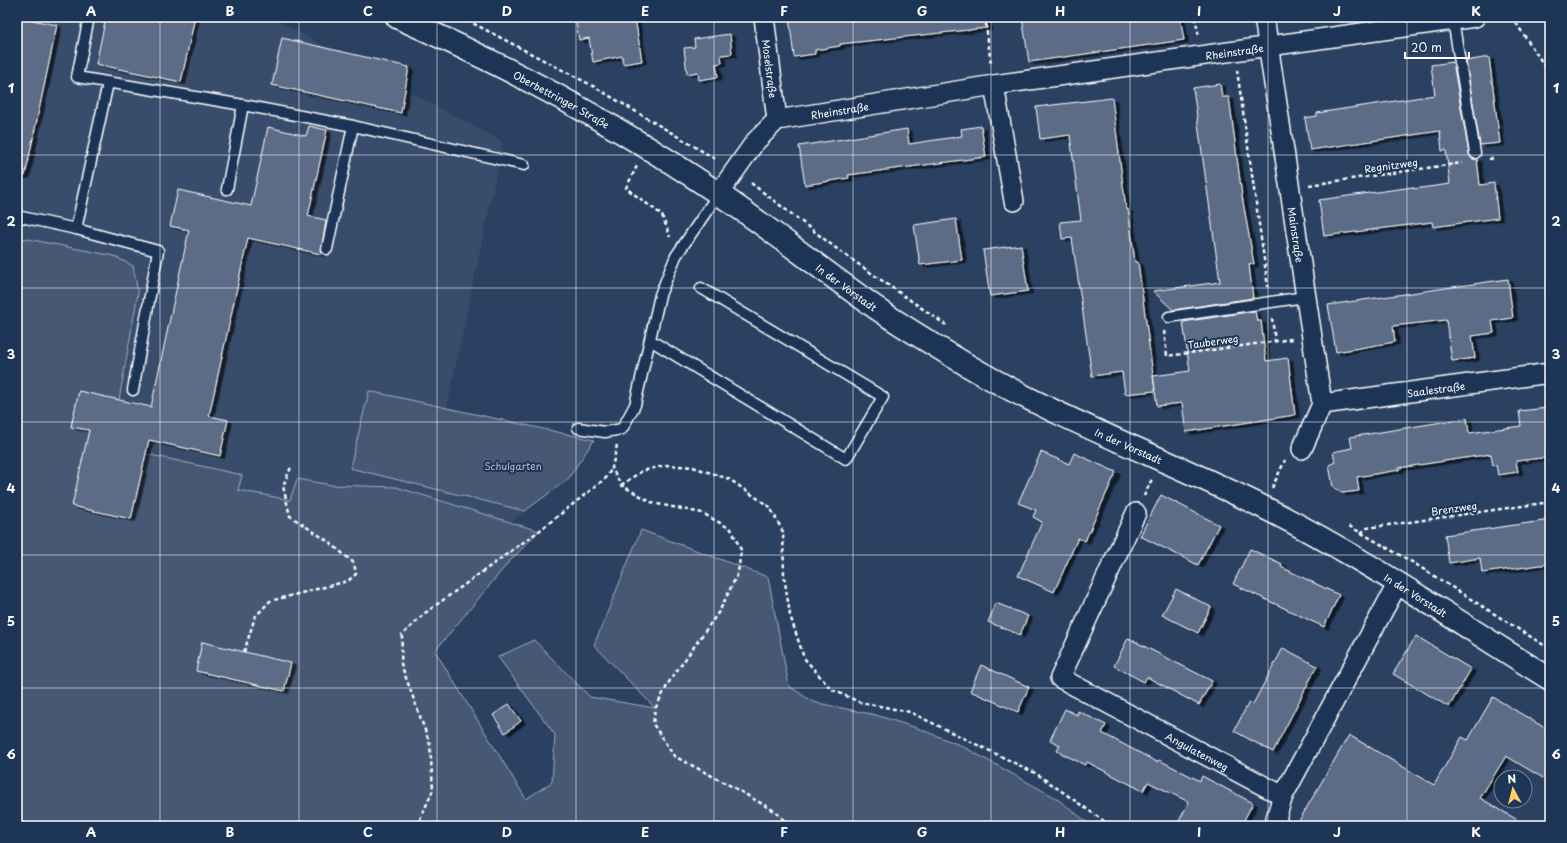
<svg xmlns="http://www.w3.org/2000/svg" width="1567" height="843" viewBox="0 0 1567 843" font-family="'Playpen Sans',sans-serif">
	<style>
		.built { fill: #394e6c }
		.green { fill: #465975; stroke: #a2acba }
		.building { fill: #5b6c86; stroke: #fff; filter: url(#shadow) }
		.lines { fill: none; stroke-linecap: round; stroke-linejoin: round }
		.lane-casing { stroke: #fff; stroke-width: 13 }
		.street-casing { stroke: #fff; stroke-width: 22 }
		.secondary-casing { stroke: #fff; stroke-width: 25 }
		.path { stroke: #fff; stroke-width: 2.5; stroke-dasharray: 4 3; stroke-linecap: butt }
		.lane { stroke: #1d3557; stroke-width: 10 }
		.street { stroke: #1d3557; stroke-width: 19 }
		.secondary { stroke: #1d3557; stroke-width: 22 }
		.grid { fill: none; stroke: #fff; stroke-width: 1; stroke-opacity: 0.55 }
		.labels { text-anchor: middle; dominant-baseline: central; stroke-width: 4; stroke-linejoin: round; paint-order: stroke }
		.street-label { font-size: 10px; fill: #fff; stroke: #1d3557 }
		.park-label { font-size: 10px; fill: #b5bdc8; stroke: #1d3557 }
		.neatline { fill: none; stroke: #fff; stroke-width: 1.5 }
		.grid-label { font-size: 13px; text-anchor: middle; font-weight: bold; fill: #fff }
	</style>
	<defs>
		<filter id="shadow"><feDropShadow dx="4.5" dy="2.5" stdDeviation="0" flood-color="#0009"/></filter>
	</defs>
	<rect width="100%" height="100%" fill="#2a4161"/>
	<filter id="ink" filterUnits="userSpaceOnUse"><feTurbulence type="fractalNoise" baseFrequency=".025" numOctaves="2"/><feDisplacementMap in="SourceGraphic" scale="8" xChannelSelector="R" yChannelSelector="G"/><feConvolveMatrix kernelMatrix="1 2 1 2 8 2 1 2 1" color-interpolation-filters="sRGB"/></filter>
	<g filter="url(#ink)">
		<!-- built -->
		<path class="built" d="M17,17H270L503,142L447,407L594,440L568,479L449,568L17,826Z"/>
		<!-- green -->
		<g class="green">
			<path d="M17,237L114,256L133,266L138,293L119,400L79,392L71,426L89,430L73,506L131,519L146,454L242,475L238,490L290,500L297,479L331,485L396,487L539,531L508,563L435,651L526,799L552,782L555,735L498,657L534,640L590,697L655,708L594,645L641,530L768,577L789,686L813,702L876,715L920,729L962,746L1056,798L1092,826H17Z"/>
			<path d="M369,391L594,440L568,479L525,511L350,468Z"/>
		</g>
		<!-- building -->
		<g class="building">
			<path d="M17,17L57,25L25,176L17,175Z"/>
			<path d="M106,17H195L181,82L96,64Z"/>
			<path d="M575,17H621L622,21L635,18L642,61L623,64L622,56L593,62L589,38L579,40Z"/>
			<path d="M789,17H986L987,28L840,44V46L815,50V54L794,57Z"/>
			<path d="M1022,17H1180L1184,40L1029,62Z"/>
			<path d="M730,34L732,54L721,55L722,63L716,64L718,77L699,80L698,72L687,74L684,48L695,47L694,39Z"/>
			<path d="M282,38L409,67L401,113L272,85Z"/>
			<path d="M1489,57L1500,143L1480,145L1466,61Z"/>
			<path d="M1453,62L1469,154L1472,159H1477L1480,185L1494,183L1498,218L1433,227L1432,222L1324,236L1319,200L1413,187L1414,189L1450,184L1446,150L1442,151L1440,131L1310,150L1305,118L1317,116V113L1435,95L1431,65Z"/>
			<path d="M1220,84L1222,97H1229L1232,119L1242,196L1254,264L1249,265L1253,298L1173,310L1153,291L1220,282L1193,88Z"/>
			<path d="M1112,98L1126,209H1128L1135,262H1138L1155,390L1153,376L1190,371L1183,322L1255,311L1257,321H1261L1266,361L1288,358L1295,415L1186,432L1182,403L1157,406L1155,391L1125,394L1122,372L1092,376L1072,238L1062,239L1060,222L1081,220L1070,135L1040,139L1036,107Z"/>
			<path d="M309,126L327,130L308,216L326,220L321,254L248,238L209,416L228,420L220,456L149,440L131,519L72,506L89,430L71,427L79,391L151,407L189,230L170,226L178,190L251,206L268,127L306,136Z"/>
			<path d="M981,126L986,157L848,175L849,178L805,185L799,146L907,129L909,144L962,136L961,129Z"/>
			<path d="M956,219L962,260L920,265L914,225Z"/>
			<path d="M1021,245L1028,291L990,296L983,250Z"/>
			<path d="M1508,279L1513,318L1492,321L1494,333L1472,336L1475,358L1452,361L1446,320L1393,326L1395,342L1336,352L1328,305Z"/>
			<path d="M1548,408L1550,457L1516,461L1518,472L1498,475L1496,465L1493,466L1491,454L1399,468V470L1357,477L1359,491L1342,493L1333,487L1329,465L1335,462L1333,452L1352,448L1350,437L1467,418L1469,433L1521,426L1519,411Z"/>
			<path d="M1041,452L1069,464L1074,453L1116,472L1085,541L1078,538L1054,592L1018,576L1042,522L1033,517L1036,510L1018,503Z"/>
			<path d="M1161,495L1219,525L1198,565L1140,536Z"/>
			<path d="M1550,520V553L1546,554L1548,564L1482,573L1480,558L1449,563L1445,535Z"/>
			<path d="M1250,549L1282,564L1281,567L1339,595L1324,627L1233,584Z"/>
			<path d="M1176,589L1211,607L1198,633L1162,615Z"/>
			<path d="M996,603L1028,616L1020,635L988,622Z"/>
			<path d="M1416,636L1471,669L1449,707L1393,674Z"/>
			<path d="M1128,638L1212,681L1199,705L1147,677L1144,682L1114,666Z"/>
			<path d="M202,642L291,663L284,691L196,671Z"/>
			<path d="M1283,648L1317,666L1273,752L1234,731L1249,702L1253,704Z"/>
			<path d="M981,665L1029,687L1018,712L970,691Z"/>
			<path d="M1493,697L1550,731V766L1543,778L1506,756L1480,798L1528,826H1296L1349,735L1434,785L1462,737L1468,740Z"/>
			<path d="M509,704L521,721L505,733L493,715Z"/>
			<path d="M1065,709L1077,715L1078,711L1106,725L1102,733L1157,762L1159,760L1200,781L1202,776L1253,803L1241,826H1190L1179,821L1189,802L1148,782L1143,791L1087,762L1085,765L1057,751L1060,745L1050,740Z"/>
		</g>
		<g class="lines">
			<defs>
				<g id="lane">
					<path d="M89,17L77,77L243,105"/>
					<path d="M1453,20L1475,153"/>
					<path d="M108,83L76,229L158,251L133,390"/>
					<path d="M227,189L243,105L353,126L524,165"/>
					<path d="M17,216L76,229"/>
					<path d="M327,249L353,126"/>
					<path d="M1169,317L1305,297"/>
					<path d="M650,340L846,459L883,397L701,288"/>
					<path d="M578,428L605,432L622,429L635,405L660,295L676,256L719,193"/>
				</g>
				<g id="street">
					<path id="s1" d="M764,17L777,120"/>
					<path id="s2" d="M1264,17L1322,404L1302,449"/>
					<path d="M994,85L1014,201"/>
					<path id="s3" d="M719,193L755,142L777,120L994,85L1475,17"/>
					<path id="s4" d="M1322,404L1550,373"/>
					<path id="s5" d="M1136,513L1060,678L1283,796L1398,583"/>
					<path d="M1279,826L1276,818L1283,796"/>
				</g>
				<g id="secondary">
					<path id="s6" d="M397,17C509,67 618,125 719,194C775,232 827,274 882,312C910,331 939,348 967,365C1062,421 1165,458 1263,507C1363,557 1455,620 1550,679"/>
				</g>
			</defs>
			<!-- lane casing -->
			<use href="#lane" class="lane-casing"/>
			<!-- street casing -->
			<use href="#street" class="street-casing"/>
			<!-- secondary casing -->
			<use href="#secondary" class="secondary-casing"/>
			<!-- path -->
			<g class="path">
				<path d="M461,17L593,86L717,160"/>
				<path d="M985,17L991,65"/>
				<path d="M1195,17L1199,37"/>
				<path d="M1512,17L1550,74"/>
				<path d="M1292,21L1296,17"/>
				<path d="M1237,70L1268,287"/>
				<path d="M1489,159L1496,158"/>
				<path d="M637,166L626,188L662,215L670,237"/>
				<path d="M751,183L841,252L946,325"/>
				<path d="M1309,185L1462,163"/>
				<path d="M1272,318L1275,341"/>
				<path d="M1164,331L1167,356L1292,339"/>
				<path d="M617,445L612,468L621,485L653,503L702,513L731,529L741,550L738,573L720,610L669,682L655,709L653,724L674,756L733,787L776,812L790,826"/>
				<path d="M621,485L642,471L666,465L693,467L729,479L770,507L783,532L784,575L790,615L804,658L831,689L859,702L910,712L1037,774L1111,826"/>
				<path d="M1272,488L1285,460"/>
				<path d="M1144,496L1152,479"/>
				<path d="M1349,526L1412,562L1550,649"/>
				<path d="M1361,533L1367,528L1550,502"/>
				<path d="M244,652L255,617L270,601L348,581L356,574L354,563L329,542L290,516L283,486L292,465"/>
				<path d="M417,826L433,790L430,744L401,664L402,635L425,613L539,531L606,478L612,468"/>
			</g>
			<!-- lane -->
			<use href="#lane" class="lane"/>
			<!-- street -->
			<use href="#street" class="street"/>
			<!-- secondary -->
			<use href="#secondary" class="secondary"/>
		</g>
	</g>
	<!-- grid -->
	<path class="grid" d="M160,17V826M299,17V826M437,17V826M576,17V826M714,17V826M853,17V826M991,17V826M1130,17V826M1268,17V826M1407,17V826M17,155H1550M17,288H1550M17,422H1550M17,555H1550M17,688H1550"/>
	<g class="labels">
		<!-- street labels -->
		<g class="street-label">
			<text stroke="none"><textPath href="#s3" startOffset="556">Rheinstraße</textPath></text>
			<text stroke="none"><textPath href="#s1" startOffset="52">Moselstraße</textPath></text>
			<text stroke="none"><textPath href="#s6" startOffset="184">Oberbettringer Straße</textPath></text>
			<text stroke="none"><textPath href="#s3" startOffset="157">Rheinstraße</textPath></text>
			<text transform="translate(1391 165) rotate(-8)">Regnitzweg</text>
			<text stroke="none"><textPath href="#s2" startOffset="220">Mainstraße</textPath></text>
			<text stroke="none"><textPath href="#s6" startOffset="526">In der Vorstadt</textPath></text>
			<text transform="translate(1213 341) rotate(-8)">Tauberweg</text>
			<text stroke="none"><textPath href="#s4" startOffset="115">Saalestraße</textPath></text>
			<text stroke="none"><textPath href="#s6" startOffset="850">In der Vorstadt</textPath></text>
			<text transform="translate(1454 508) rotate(-8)">Brenzweg</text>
			<text stroke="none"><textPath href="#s6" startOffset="1174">In der Vorstadt</textPath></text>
			<text stroke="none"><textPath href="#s5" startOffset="337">Angulatenweg</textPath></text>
		</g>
		<!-- park labels -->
		<g class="park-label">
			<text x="513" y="465">Schulgarten</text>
		</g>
	</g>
	<!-- margin -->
	<rect width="1567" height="843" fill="none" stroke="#1d3557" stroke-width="44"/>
	<!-- north arrow -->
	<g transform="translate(1513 789) rotate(353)"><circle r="19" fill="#1d3557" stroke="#77869a"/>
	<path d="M0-3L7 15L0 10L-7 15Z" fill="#ffd166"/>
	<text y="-6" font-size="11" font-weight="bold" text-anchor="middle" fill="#ffffff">N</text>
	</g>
	<!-- scale -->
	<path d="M1405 52v6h64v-6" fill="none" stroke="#ffffff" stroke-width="2"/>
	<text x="1411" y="52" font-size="12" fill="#ffffff" stroke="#1d3557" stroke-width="3" paint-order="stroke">20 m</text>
	<rect x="22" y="22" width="1523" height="799" class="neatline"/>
	<g class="grid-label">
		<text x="91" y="16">A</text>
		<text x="230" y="16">B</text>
		<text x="368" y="16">C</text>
		<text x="507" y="16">D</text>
		<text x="645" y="16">E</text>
		<text x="784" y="16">F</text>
		<text x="922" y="16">G</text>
		<text x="1060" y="16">H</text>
		<text x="1199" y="16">I</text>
		<text x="1337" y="16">J</text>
		<text x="1476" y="16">K</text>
		<text x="11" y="93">1</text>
		<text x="1556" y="93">1</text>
		<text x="11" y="226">2</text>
		<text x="1556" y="226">2</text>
		<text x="11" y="359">3</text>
		<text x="1556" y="359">3</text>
		<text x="11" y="493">4</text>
		<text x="1556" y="493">4</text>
		<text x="11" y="626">5</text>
		<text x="1556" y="626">5</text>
		<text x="11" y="759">6</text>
		<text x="1556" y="759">6</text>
		<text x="91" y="837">A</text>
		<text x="230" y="837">B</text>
		<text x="368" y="837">C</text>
		<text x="507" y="837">D</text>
		<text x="645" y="837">E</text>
		<text x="784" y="837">F</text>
		<text x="922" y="837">G</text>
		<text x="1060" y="837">H</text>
		<text x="1199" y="837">I</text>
		<text x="1337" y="837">J</text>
		<text x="1476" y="837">K</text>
	</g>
</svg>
